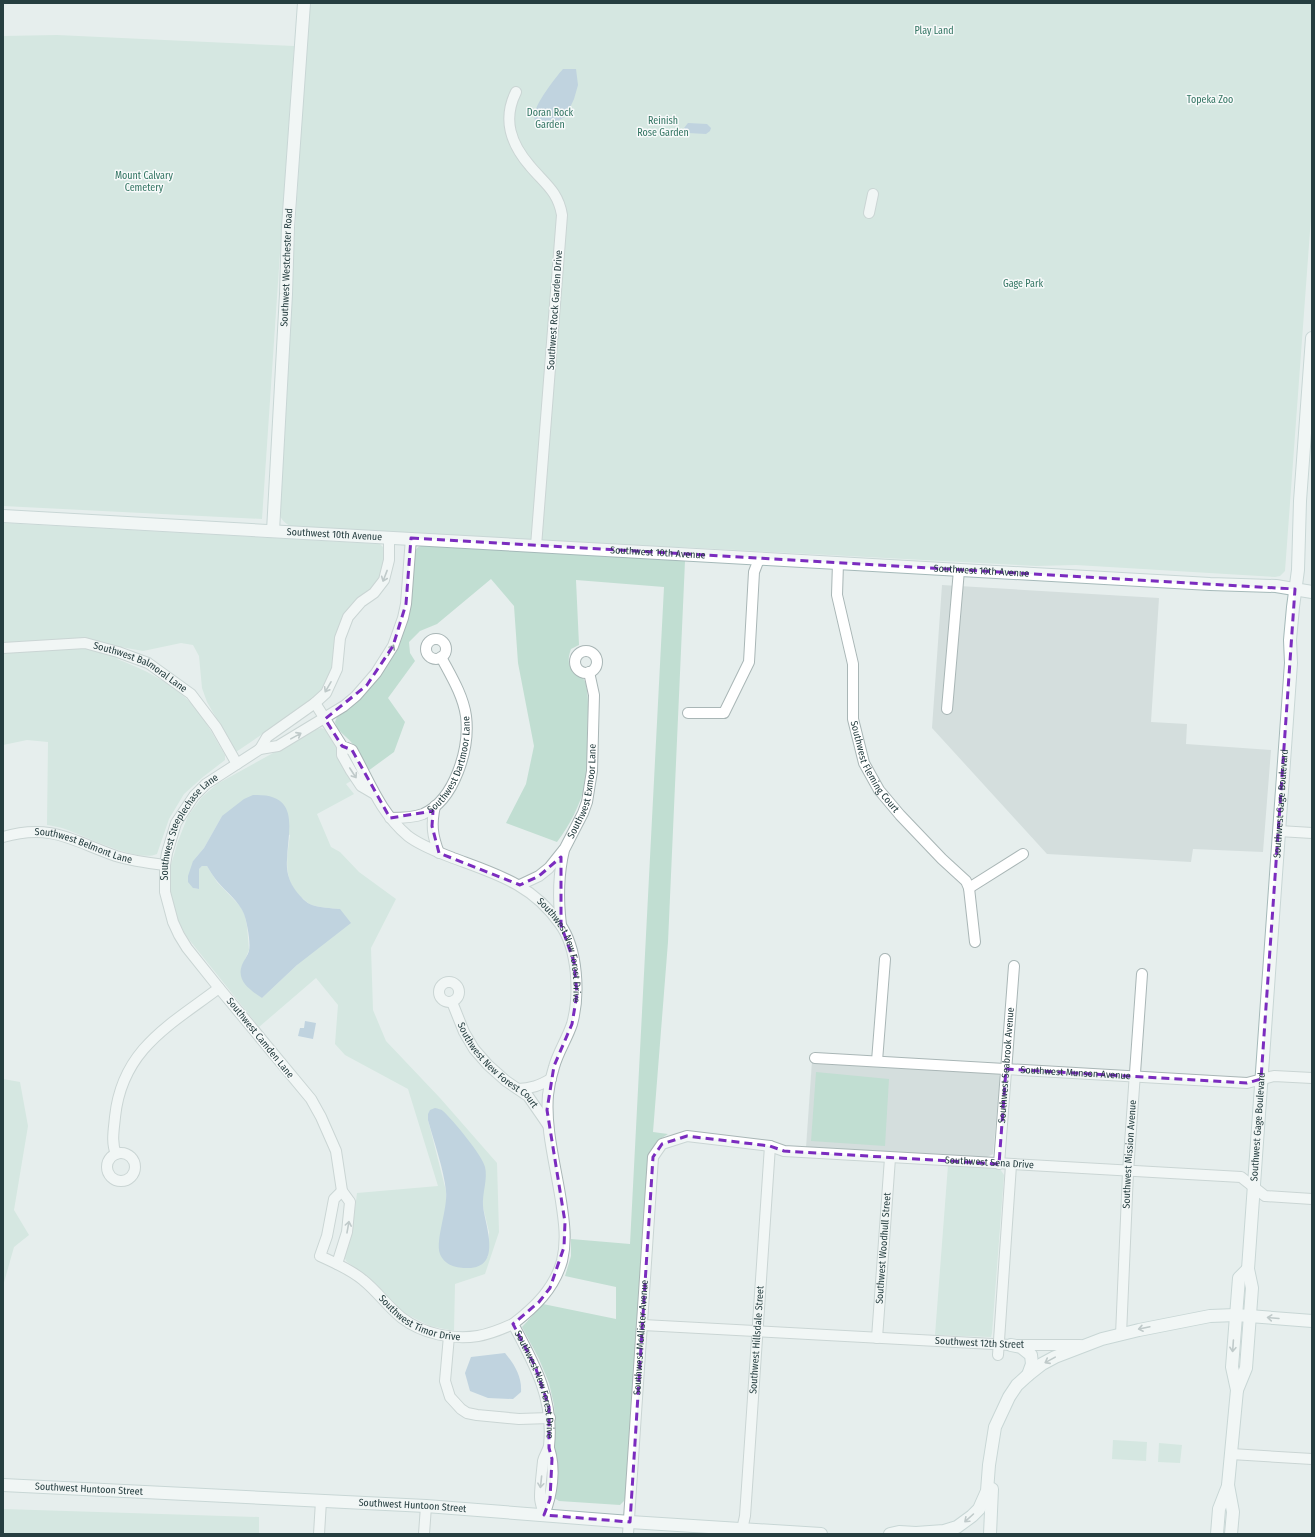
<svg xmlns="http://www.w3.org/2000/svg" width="1315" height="1537" viewBox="0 0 1315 1537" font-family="'Fira Sans Condensed',sans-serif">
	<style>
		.built { fill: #d4dedd }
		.green { fill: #c1ded2; fill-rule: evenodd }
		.water { fill: #92b1cf }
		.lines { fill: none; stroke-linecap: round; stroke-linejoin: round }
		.street-casing { stroke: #a9b6b6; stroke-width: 12 }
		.secondary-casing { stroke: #a5b9b9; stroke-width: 14 }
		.street { stroke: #fff; stroke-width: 10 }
		.secondary { stroke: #fff; stroke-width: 12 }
		.oneway { stroke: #929ea0 }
		.marked { fill: none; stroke: #7b2cbf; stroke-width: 3; stroke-dasharray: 8 5; stroke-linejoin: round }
		.labels { text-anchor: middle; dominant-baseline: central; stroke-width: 3; stroke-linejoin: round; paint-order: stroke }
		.park-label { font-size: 10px; fill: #327462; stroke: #f7fafa }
		.street-label { font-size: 10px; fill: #263e40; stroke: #f7fafa }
	</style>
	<rect width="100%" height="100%" fill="#e6eeed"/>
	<!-- built -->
	<g class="built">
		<path d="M942,585L1159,598L1151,722L1187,724L1186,744L1271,750L1263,852L1193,849L1191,862L1047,854L932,728Z"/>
		<path d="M812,1061L999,1073L1000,1078L993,1154L987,1157L806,1148Z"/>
	</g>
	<!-- green -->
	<g class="green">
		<path d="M309,3H1312V204L1285,571L1280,576L1275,577L1076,565L1036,566L680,547L649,548L293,527C283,523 279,518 278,506Z"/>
		<path d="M57,35L294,46L262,519L3,506V36Z"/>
		<path d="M3,523L380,544L385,549L384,571L376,585L351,605L345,614L330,676L318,694L311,701L236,752L207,702L202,688L199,656L193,645L181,643L143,651L121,647L117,659C144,669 170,682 191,703C204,717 215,738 225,755V760L203,777L184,794L169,819L157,854C137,863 86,836 65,829C60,827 53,826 47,825L48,742L27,740L3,745Z"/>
		<path d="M424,545H436L685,561L668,942L653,1132L668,1134L657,1141L650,1155L627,1491L624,1501L620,1505L559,1501L554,1498L552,1448L555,1420L554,1405L549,1383L539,1359L522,1327L543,1304L616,1319V1287L565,1276L571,1256V1239L630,1244L664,587L576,580L579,645L571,649C562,674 582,669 586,684C589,698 588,716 587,730C587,745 588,770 585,785C580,805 570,825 557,842L506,823L526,784L534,746L518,663L514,606L491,579L437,624L420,631L409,642L410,653L415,661L388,698L405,722L394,752L368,771C363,761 358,750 351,742C345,735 337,731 335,722L337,717L356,702L371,687L384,670L394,653L414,552L418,547Z"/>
		<path d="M321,728L327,730L354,779L346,784L354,794L317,814L331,847L340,852L359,872L396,899L371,948L373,1010L386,1041L440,1098L497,1163L499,1232L485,1274L455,1284L454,1331L430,1326L404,1313L374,1282L346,1261L344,1256C353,1236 354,1216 357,1193L438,1186L408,1089L345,1055L335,1044L338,1005L316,978L259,1027L187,937L176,918L170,891V868L178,841L188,816L202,797L217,784L315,730ZM222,816L290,835C287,857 282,882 302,898C305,900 308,904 312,905C321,908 330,908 340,909L297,965L262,998L241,969L249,950L247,926L245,916L241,907L217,882L207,866H202L199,869V889L193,888V861L204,848ZM428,1120L483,1197V1207L489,1232L488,1257L439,1243L446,1207V1191Z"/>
		<path d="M816,1072L889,1079L885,1146L811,1141Z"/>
		<path d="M3,1079L20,1082L28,1126L14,1210L29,1235L14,1247L3,1286Z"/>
		<path d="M948,1165L1000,1169L1004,1175L992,1333L991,1337L935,1335Z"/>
		<path d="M1113,1440L1147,1442L1146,1461L1112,1459Z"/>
		<path d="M1159,1443L1182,1445L1180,1463L1158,1462Z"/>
		<path d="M3,1509L259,1517V1534H3Z"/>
	</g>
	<!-- water -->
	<g class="water">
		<path d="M563,69H576L578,85L574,99L566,116L550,126L538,128C537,124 534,120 534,116C535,104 555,78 563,69Z"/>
		<path d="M688,123L707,124L711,128L710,131L706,134L688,133L684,128Z"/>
		<path d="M253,795C301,793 288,829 287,860C286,871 289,882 296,891C300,896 306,903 312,905C321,908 330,908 340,909L351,923L297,965L262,998C250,990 236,981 242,965C244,960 248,955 249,951C251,943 247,922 244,914C239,901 226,892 217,881C213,876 210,871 207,866H202L199,869V889L193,888L188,882V876L193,861L204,848L222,816L244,799Z"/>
		<path d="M305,1021L316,1023L313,1039L298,1036L300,1028H304Z"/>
		<path d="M435,1108C438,1109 441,1109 443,1111C452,1119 483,1156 485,1167C488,1179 482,1193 483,1206C485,1225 503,1268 468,1268C457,1268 445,1266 440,1254C435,1240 448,1209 446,1191C444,1170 434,1142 428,1120V1114L430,1110Z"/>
		<path d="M505,1353C515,1365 522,1377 521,1392L513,1399L488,1398L470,1391L465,1373L471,1357Z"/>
	</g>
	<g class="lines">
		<defs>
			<g id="street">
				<path d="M516,92C502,120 511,144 530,166C544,183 558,191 562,215L536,546"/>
				<path d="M869,213L873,194"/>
				<path id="s1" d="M838,563L837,595L853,664V719L864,763L879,790L900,815L942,859L966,881L969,888L975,942"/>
				<circle cx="436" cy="649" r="10"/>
				<path id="s2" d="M3,648L85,643L118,652L148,663L191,694L216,727L237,764"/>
				<circle cx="586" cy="662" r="11"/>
				<path id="s3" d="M315,703L342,746L352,750C370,782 379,811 408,836C421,846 438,852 453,858C496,874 532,884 560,924C578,949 580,995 572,1024C567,1039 558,1052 554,1067C551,1076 549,1085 548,1095C545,1129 556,1167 561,1201C564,1221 567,1240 562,1261C554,1289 535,1307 513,1324C535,1365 554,1399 549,1446C548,1451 544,1456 543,1461C542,1472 540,1486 540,1497C540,1503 543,1510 544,1515"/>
				<path d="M947,709L959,570"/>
				<path d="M688,713H724L749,662L754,572L759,559"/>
				<path d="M342,746V755L351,771L361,786L373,793"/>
				<path d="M260,749L267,737L315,703L326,693L337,669L340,638L348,617L361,602L374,593L384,580L389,560V538"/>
				<path d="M435,806C431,824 432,835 439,853"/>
				<path id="s4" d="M390,818C401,818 413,818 423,814C455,800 470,748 466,716C463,695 451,676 441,657"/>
				<path d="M1279,831L1312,833"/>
				<path id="s5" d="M3,837C51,823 73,841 116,856C132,861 148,863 165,865"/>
				<path id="s6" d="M520,885L539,876L549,868L565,848L583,813L587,802L592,771L594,695L589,672"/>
				<path d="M969,888L1023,854"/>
				<path d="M561,925C558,900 558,875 564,850"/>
				<circle cx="449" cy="992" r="10"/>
				<path id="s7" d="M452,1002L464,1032L474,1049L488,1065L506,1081L528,1096L548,1125"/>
				<path id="s8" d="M815,1058L1247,1083L1274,1076L1312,1078"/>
				<path d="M877,1061L885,959"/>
				<path d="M518,1089C531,1089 540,1085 551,1079"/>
				<circle cx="121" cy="1167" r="14"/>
				<path d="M116,1154C111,1142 114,1129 115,1117C122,1049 170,1025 219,988"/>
				<path id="s9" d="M999,1164L1014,966"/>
				<path id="s10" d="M342,1191L334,1199L327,1236L320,1256C335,1263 350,1269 363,1280C377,1291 388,1307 402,1318C423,1334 453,1340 478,1336C490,1334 502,1329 513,1324"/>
				<path id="s11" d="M337,1264L347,1232L350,1202L342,1191L336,1151L321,1117L311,1099L219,988L187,948L179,935L173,922L165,892V865L167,853L176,823L194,796L206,784L260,749L278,746L344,706L356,696L376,673L393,646L403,618L406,604L411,538"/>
				<path id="s12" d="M643,1325L1011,1345H1080"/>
				<path id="s13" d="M1121,1335L1128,1172L1142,974"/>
				<path d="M449,1336L445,1381L450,1397L461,1409L467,1413L477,1415L519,1419L550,1418"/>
				<path id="s14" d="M877,1338L890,1158"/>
				<path d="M998,1355L1011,1165"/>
				<path d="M1231,1454L1312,1459"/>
				<path d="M544,1515C552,1495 556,1469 549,1448"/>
				<path d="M319,1534L321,1501"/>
				<path d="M424,1534L426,1506"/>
				<path id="s15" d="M628,1534L653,1157L662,1144L687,1136L770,1146L784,1151L1241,1177L1265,1196L1312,1199"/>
				<path id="s16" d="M741,1534L745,1516L770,1146"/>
			</g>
			<g id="secondary">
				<path id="s17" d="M3,516L1210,584L1276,586L1312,592"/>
				<path id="s18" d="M273,531L286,294L288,227L304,3"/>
				<path d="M1011,1345L1021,1347L1031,1355L1032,1364L1028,1375"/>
				<path id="s19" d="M1237,1390L1246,1368L1252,1288L1248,1269L1291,663L1290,640L1293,607L1298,570L1300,501L1312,338"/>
				<path id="s20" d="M3,1485L426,1506L630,1522L821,1534"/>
				<path d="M890,1534L899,1532L916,1533L944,1531L957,1527L972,1516L979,1509L987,1491L989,1465L995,1427L1009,1397L1017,1385L1028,1375L1042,1364L1055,1357L1102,1339L1139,1330L1210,1316L1236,1315L1312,1321"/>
				<path d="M990,1534L992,1489"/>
				<path d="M1217,1534L1219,1509L1228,1486"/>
				<path d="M1231,1534L1233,1512L1228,1485L1237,1390L1232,1367L1239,1278L1248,1269"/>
			</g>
		</defs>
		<!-- street casing -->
		<use href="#street" class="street-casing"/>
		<!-- secondary casing -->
		<use href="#secondary" class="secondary-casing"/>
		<!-- street -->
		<use href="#street" class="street"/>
		<!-- secondary -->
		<use href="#secondary" class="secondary"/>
	</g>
	<!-- one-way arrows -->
	<defs><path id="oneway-shaft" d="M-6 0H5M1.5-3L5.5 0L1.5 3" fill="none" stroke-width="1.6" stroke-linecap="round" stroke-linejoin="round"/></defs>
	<g class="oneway">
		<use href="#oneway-shaft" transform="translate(385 576) rotate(111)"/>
		<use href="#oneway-shaft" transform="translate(391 650) rotate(-63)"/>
		<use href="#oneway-shaft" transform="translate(328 687) rotate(120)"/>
		<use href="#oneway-shaft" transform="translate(296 736) rotate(-29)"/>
		<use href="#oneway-shaft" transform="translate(353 773) rotate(57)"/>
		<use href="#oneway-shaft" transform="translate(348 1227) rotate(-80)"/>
		<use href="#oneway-shaft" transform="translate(1273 1318) rotate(-175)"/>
		<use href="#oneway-shaft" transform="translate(1144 1328) rotate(168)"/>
		<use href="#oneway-shaft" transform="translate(1233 1346) rotate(94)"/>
		<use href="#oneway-shaft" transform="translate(1050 1360) rotate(151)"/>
		<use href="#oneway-shaft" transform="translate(541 1482) rotate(96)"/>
		<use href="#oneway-shaft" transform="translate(969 1518) rotate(138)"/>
	</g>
	<!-- marked area -->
	<path d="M0 0H1315V1537H0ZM411,538L1295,589L1261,1079L1247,1083L1006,1069L999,1164L784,1151L770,1146L687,1136L662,1144L653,1157L630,1522L544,1515L550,1499L552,1459L549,1448V1407L535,1366L513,1324L539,1302L550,1288L564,1247L565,1222L547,1110L554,1066L572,1024L577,994L574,962L561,925V857L539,876L520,885L439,853L432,826L433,811L390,818L352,750L342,746L325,719L367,685L393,646L406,604Z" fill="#e6eeed" fill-opacity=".55" fill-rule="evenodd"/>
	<path class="marked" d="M411,538L1295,589L1261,1079L1247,1083L1006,1069L999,1164L784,1151L770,1146L687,1136L662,1144L653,1157L630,1522L544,1515L550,1499L552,1459L549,1448V1407L535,1366L513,1324L539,1302L550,1288L564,1247L565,1222L547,1110L554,1066L572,1024L577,994L574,962L561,925V857L539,876L520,885L439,853L432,826L433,811L390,818L352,750L342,746L325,719L367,685L393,646L406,604Z"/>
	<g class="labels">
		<!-- park labels -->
		<g class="park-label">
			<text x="934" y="31">Play Land</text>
			<text x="1210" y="100">Topeka Zoo</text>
			<text x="550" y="113">Doran Rock<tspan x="550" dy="12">Garden</tspan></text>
			<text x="663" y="121">Reinish<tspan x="663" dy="12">Rose Garden</tspan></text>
			<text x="144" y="176">Mount Calvary<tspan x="144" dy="12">Cemetery</tspan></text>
			<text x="1023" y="284">Gage Park</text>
		</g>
		<!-- street labels -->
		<g class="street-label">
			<text stroke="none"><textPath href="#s18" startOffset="264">Southwest Westchester Road</textPath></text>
			<text transform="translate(555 310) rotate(-86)">Southwest Rock Garden Drive</text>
			<text stroke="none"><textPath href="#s17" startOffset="332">Southwest 10th Avenue</textPath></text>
			<text stroke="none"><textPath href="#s17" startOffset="656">Southwest 10th Avenue</textPath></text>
			<text stroke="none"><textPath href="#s17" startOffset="980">Southwest 10th Avenue</textPath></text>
			<text stroke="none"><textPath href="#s2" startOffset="143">Southwest Balmoral Lane</textPath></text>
			<text stroke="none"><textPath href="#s4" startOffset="93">Southwest Dartmoor Lane</textPath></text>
			<text stroke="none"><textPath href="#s1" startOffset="211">Southwest Fleming Court</textPath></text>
			<text stroke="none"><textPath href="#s6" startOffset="120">Southwest Exmoor Lane</textPath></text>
			<text stroke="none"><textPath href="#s19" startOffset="590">Southwest Gage Boulevard</textPath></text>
			<text stroke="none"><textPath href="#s11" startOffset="504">Southwest Steeplechase Lane</textPath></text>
			<text stroke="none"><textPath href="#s5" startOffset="83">Southwest Belmont Lane</textPath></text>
			<text stroke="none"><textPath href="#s3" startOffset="368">Southwest New Forest Drive</textPath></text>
			<text transform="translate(260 1038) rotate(51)">Southwest Camden Lane</text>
			<text stroke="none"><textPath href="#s7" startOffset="80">Southwest New Forest Court</textPath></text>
			<text stroke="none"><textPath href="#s9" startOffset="99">Southwest Seabrook Avenue</textPath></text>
			<text stroke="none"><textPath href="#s8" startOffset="261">Southwest Munson Avenue</textPath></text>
			<text stroke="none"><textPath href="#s19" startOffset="266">Southwest Gage Boulevard</textPath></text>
			<text stroke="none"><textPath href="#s13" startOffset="181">Southwest Mission Avenue</textPath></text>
			<text stroke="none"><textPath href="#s15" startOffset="724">Southwest Sena Drive</textPath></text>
			<text stroke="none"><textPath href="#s14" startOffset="90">Southwest Woodhull Street</textPath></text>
			<text stroke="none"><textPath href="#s10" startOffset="190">Southwest Timor Drive</textPath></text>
			<text stroke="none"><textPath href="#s15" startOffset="197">Southwest McAlister Avenue</textPath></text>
			<text stroke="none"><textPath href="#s16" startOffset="195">Southwest Hillsdale Street</textPath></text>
			<text stroke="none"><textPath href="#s12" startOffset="337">Southwest 12th Street</textPath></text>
			<text stroke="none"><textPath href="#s3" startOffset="836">Southwest New Forest Drive</textPath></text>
			<text stroke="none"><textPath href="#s20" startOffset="86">Southwest Huntoon Street</textPath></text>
			<text stroke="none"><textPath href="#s20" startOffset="410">Southwest Huntoon Street</textPath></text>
		</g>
	</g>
	<!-- border -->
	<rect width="1315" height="1537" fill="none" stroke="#263e40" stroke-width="8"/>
</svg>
